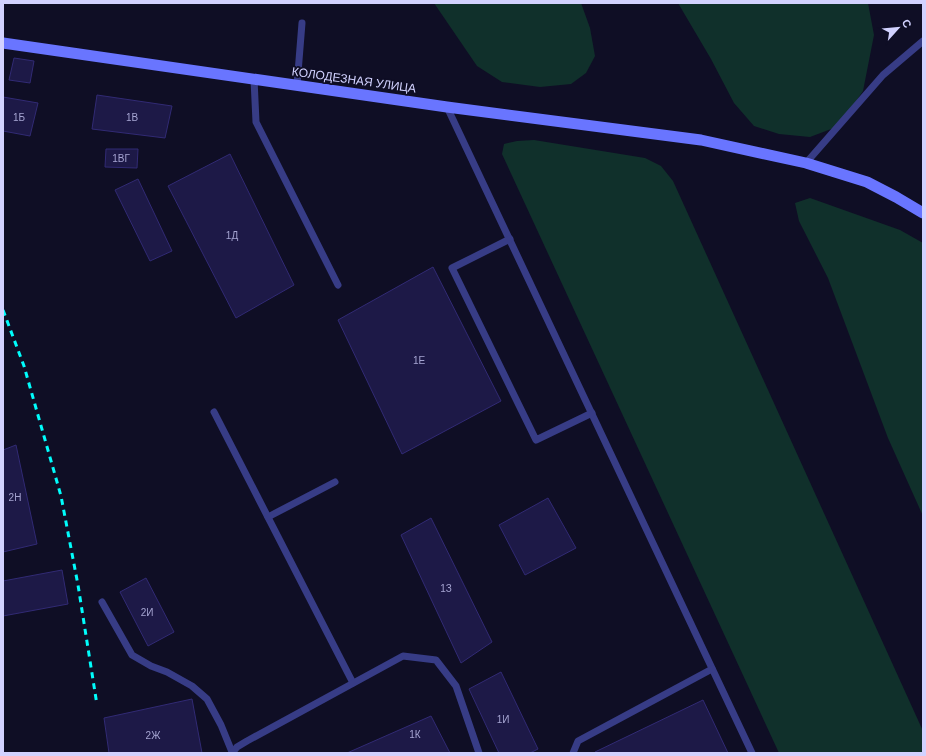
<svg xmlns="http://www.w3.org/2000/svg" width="926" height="756" viewBox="0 0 926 756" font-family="Arial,sans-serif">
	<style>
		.green { fill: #10302b }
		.building { fill: #1d1947; stroke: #312a74 }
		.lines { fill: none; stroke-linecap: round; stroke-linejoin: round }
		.service { stroke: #373c86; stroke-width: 7 }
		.secondary { stroke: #6975ff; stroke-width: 11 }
		.rail { stroke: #00fdfc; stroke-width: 3; stroke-dasharray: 6 5; stroke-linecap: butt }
		.labels { text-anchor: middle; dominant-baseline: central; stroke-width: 3.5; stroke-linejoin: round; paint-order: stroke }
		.number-label { font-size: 10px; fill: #a5a4d1 }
		.street-label { font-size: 12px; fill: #d2d2ff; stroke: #0f0e25 }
	</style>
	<rect width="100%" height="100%" fill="#0f0e25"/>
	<!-- green -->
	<g class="green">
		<path d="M434,3H581L590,28L595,56L586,73L571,84L540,87L502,82L477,66Z"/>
		<path d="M678,3H868L874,35L863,91L839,126L810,137L779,134L754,126L734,103L711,59Z"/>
		<path d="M534,140L645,158L661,166L673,181L923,731V753H779L502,154L504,144L517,141Z"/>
		<path d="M810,198L900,230L923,243V516L888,438L828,278L799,221L795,203Z"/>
	</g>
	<!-- building -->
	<g class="building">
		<path d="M14,58L34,61L30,83L9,80Z"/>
		<path d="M97,95L172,106L165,138L92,129Z"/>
		<path d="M3,97L38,103L30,136L3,131Z"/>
		<path d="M106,149H138L137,168L105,167Z"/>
		<path d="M230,154L294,285L236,318L168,186Z"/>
		<path d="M138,179L172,251L150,261L115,190Z"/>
		<path d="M433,267L501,401L402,454L338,320Z"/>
		<path d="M16,445L37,544L3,552V450Z"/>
		<path d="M548,498L576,548L525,575L499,525Z"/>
		<path d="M431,518L492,642L461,663L401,535Z"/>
		<path d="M62,570L68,604L3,616V581Z"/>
		<path d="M146,578L174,632L148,646L120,592Z"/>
		<path d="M501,672L538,749L530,753H499L469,689Z"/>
		<path d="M192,699L202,753H109L104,718Z"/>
		<path d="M703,700L728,753H595V752Z"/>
		<path d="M431,716L450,753H347Z"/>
	</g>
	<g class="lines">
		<!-- service -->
		<g class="service">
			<path d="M254,79L256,122L338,285"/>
			<path d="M297,85L302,23"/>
			<path d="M447,107L752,753"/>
			<path d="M806,163L883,75L923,41"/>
			<path d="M510,239L452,268L536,440L592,413"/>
			<path d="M214,412L353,683"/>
			<path d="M268,517L335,482"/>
			<path d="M102,602L132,655L151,666L167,672L192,686L207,699L221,725L232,752"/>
			<path d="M232,753L237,747L247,741L403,656L436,660L456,686L479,753"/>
			<path d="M573,753L578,741L712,669"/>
		</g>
		<!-- secondary -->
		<path class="secondary" d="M3,43L447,107L701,140L806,163L867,182L896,197L923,213"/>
		<!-- rail -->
		<path class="rail" d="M3,310L24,366L61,496L78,585L97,705"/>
	</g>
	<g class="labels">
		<!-- number labels -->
		<g class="number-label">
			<text x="19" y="117">1Б</text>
			<text x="132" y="117">1В</text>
			<text x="121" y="158">1ВГ</text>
			<text x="232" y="235">1Д</text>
			<text x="419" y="360">1Е</text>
			<text x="15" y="497">2Н</text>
			<text x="446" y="588">1З</text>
			<text x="147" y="612">2И</text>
			<text x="503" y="719">1И</text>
			<text x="415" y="734">1К</text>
			<text x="153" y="735">2Ж</text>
		</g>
		<!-- street labels -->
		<g class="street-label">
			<text transform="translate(354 80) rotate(8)">КОЛОДЕЗНАЯ УЛИЦА</text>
		</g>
	</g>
	<!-- border -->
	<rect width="926" height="756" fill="none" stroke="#d2d2ff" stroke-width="8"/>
	<!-- north arrow -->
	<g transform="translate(898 28) rotate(63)" stroke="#0f0e25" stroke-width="3" paint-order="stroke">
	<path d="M0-3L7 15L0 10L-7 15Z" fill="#d2d2ff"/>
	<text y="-6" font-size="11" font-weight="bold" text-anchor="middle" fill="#d2d2ff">С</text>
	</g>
</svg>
